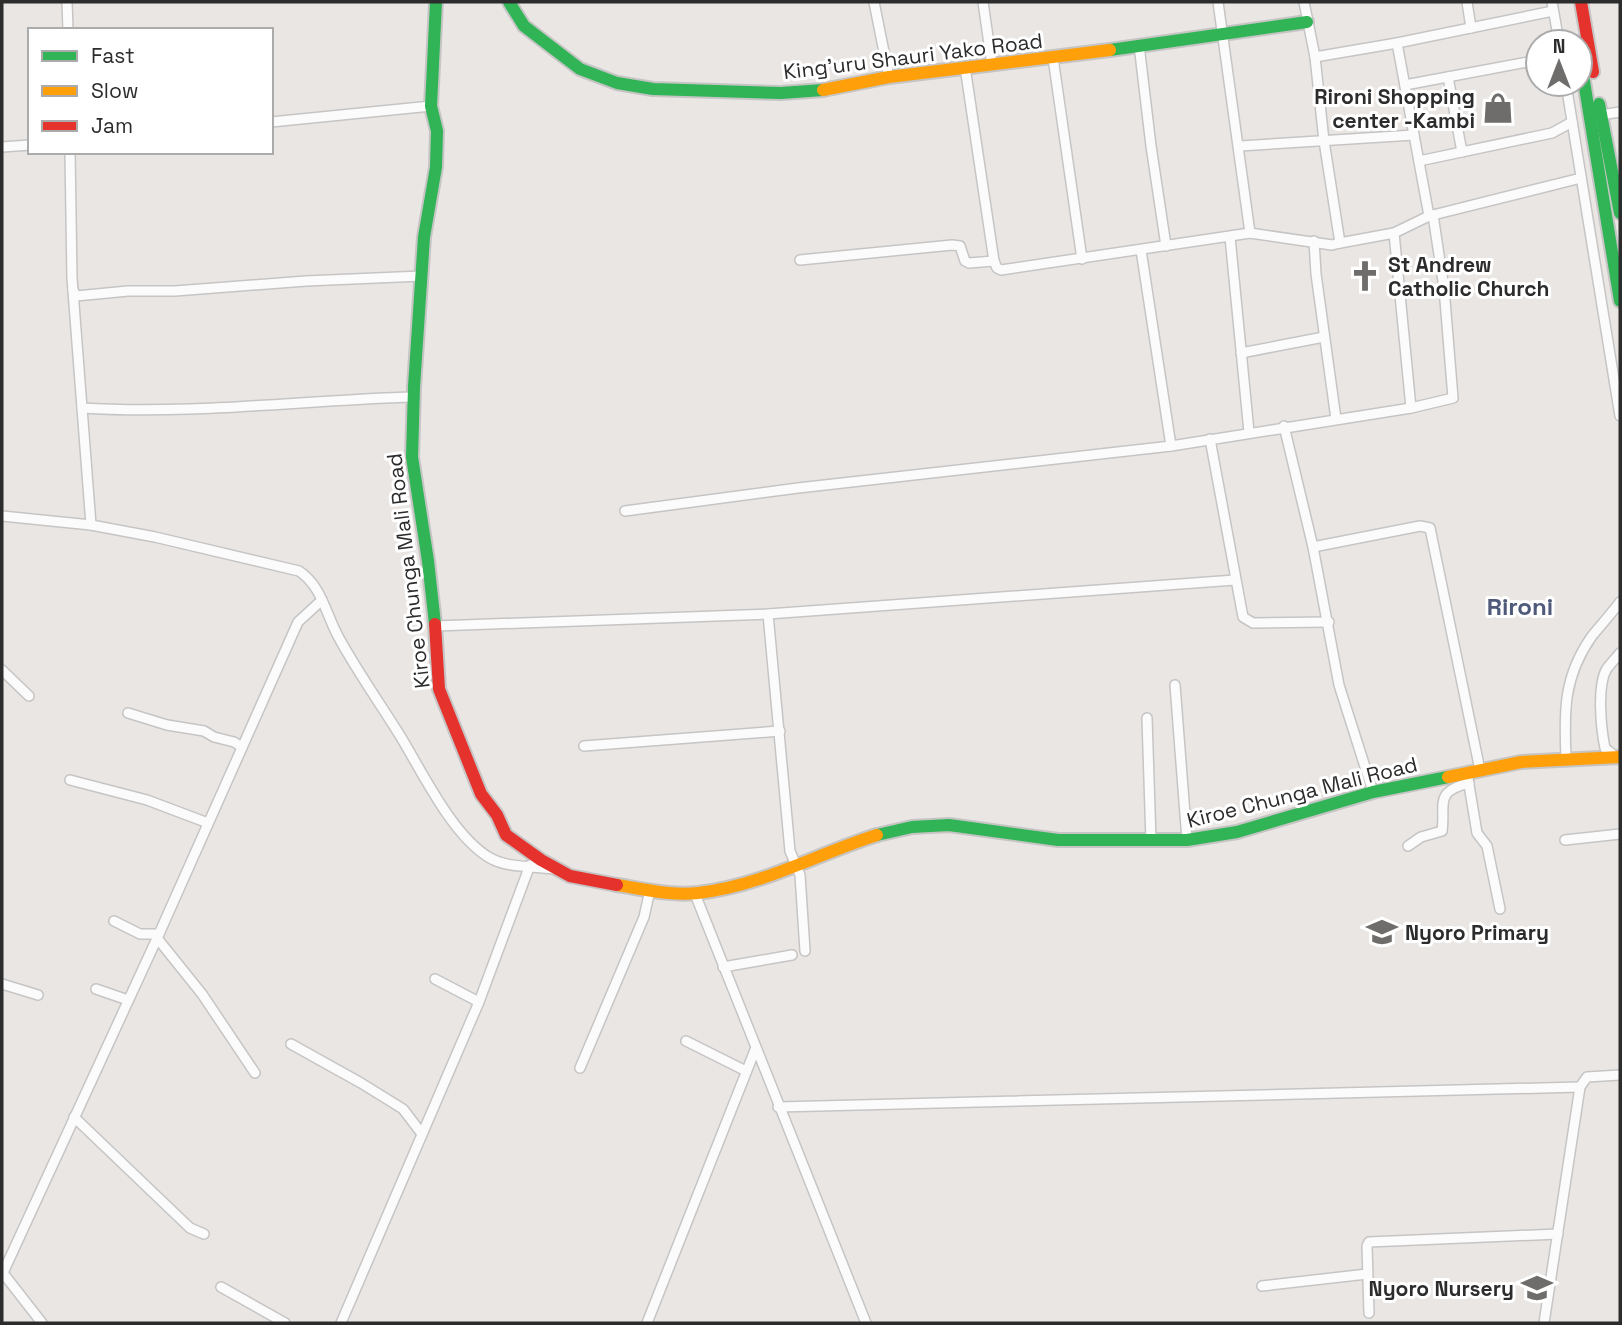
<svg xmlns="http://www.w3.org/2000/svg" width="1622" height="1325" viewBox="0 0 1622 1325" font-family="'Space Grotesk',sans-serif">
	<style>
		.lines { fill: none; stroke-linecap: round; stroke-linejoin: round }
		.street-casing { stroke: #c6c5c5; stroke-width: 12 }
		.fast-casing { stroke: #c6c5c5; stroke-width: 16 }
		.slow-casing { stroke: #c6c5c5; stroke-width: 16 }
		.jam-casing { stroke: #c6c5c5; stroke-width: 16 }
		.street { stroke: #fcfbfb; stroke-width: 9 }
		.fast { stroke: #30b455; stroke-width: 12 }
		.slow { stroke: #ff9f0a; stroke-width: 12 }
		.jam { stroke: #e5322d; stroke-width: 12 }
		.labels { text-anchor: middle; dominant-baseline: central; stroke-width: 6; stroke-linejoin: round; paint-order: stroke }
		.street-label { font-size: 21px; fill: #2c2c2c; stroke: #fff }
		.poi-label { font-size: 21px; font-weight: bold; fill: #2c2c2c; stroke: #fff; text-anchor: end }
		.quarter-label { font-size: 24px; font-weight: bold; fill: #4f5a7b; stroke: #fff }
	</style>
	<rect width="100%" height="100%" fill="#eae6e3"/>
	<g class="lines">
		<defs>
			<g id="street">
				<path d="M67,2L68,30"/>
				<path d="M874,2L889,77"/>
				<path d="M983,2L992,65"/>
				<path d="M1218,2L1250,233"/>
				<path d="M1304,2L1315,57L1324,141L1340,243"/>
				<path d="M1467,2L1471,28"/>
				<path d="M1552,2L1559,42"/>
				<path d="M1397,43L1429,216"/>
				<path d="M1139,45L1151,146L1166,246"/>
				<path d="M1315,57L1397,43L1553,11"/>
				<path d="M1053,58L1082,259"/>
				<path d="M965,67L994,261L997,268L1001,270L1250,233L1332,245L1340,243L1394,233L1429,216L1581,178"/>
				<path d="M1448,77L1462,152"/>
				<path d="M1566,84L1620,416"/>
				<path d="M1405,85L1538,60"/>
				<path d="M1600,115L1620,112"/>
				<path d="M271,122L431,106"/>
				<path d="M1240,146L1414,135"/>
				<path d="M2,147L30,145"/>
				<path d="M70,152L72,278L91,525"/>
				<path d="M1419,161L1552,133L1572,122"/>
				<path d="M1230,237L1249,432"/>
				<path d="M1314,241L1316,274L1336,419"/>
				<path d="M1141,250L1171,446L1411,408L1394,233"/>
				<path d="M800,260L952,245L960,246L965,261L969,263L994,261"/>
				<path d="M73,290L76,296L128,291H175L306,281L422,276"/>
				<path d="M1241,353L1324,337"/>
				<path d="M82,408C193,415 303,400 414,397"/>
				<path d="M1411,408L1453,398L1444,288L1433,215"/>
				<path d="M1284,426L1313,547L1339,685L1373,792"/>
				<path d="M1210,439L1243,617L1253,623L1329,622"/>
				<path d="M625,511L798,488L1171,446"/>
				<path d="M2,516L91,525L155,537L299,571C322,586 326,615 339,638C357,671 379,702 399,734C422,771 452,836 490,858C507,868 534,866 553,869"/>
				<path d="M1313,547L1420,526L1430,528L1480,770"/>
				<path d="M768,614L790,851L800,875L805,951"/>
				<path d="M436,626L768,614L1235,580"/>
				<path d="M2,670L29,696"/>
				<path d="M1175,685L1187,840"/>
				<path d="M128,713L167,725L204,731L214,737L234,742L242,747"/>
				<path d="M1147,718L1151,841"/>
				<path d="M584,746L780,731"/>
				<path d="M1616,757L1605,748C1601,729 1597,687 1606,670C1610,664 1616,658 1620,653"/>
				<path d="M1566,758C1564,712 1563,677 1592,636C1601,625 1611,614 1620,602"/>
				<path d="M1467,773L1477,833L1487,846L1500,909"/>
				<path d="M70,780L147,800L208,823"/>
				<path d="M1565,840L1620,834"/>
				<path d="M1408,846L1421,837L1442,831C1446,805 1433,792 1469,783"/>
				<path d="M695,894L866,1323"/>
				<path d="M114,921L140,934H159"/>
				<path d="M157,938L202,994L255,1073"/>
				<path d="M723,967L792,955"/>
				<path d="M435,979L479,1002"/>
				<path d="M2,984L38,995"/>
				<path d="M96,989L128,1000"/>
				<path d="M686,1041L746,1071"/>
				<path d="M291,1044L361,1083L403,1109L422,1134"/>
				<path d="M580,1068L644,917L650,890"/>
				<path d="M778,1107L1580,1087"/>
				<path d="M74,1117L190,1228L204,1234"/>
				<path d="M3,1273L42,1323"/>
				<path d="M2,1275L159,934L298,622L322,600"/>
				<path d="M1262,1286L1367,1274"/>
				<path d="M221,1287L285,1323"/>
				<path d="M1369,1313L1367,1246L1369,1242L1558,1234"/>
				<path d="M341,1323L479,1002L530,865"/>
				<path d="M647,1323L755,1050"/>
				<path d="M1544,1323L1580,1087L1587,1077L1620,1075"/>
			</g>
			<g id="fast">
				<path d="M509,2L524,26L580,69L617,83L653,89L781,93L823,90"/>
				<path d="M1110,50L1307,22"/>
				<path d="M1580,57L1620,301"/>
				<path d="M1599,104L1620,213"/>
				<path d="M435,624L428,561L412,457L414,387L424,237L436,167L437,131L431,106L436,2"/>
				<path d="M877,835L912,827L949,825L1058,840H1187L1237,832L1373,792L1448,777"/>
			</g>
			<g id="slow">
				<path d="M823,90L889,77L1110,50"/>
				<path d="M1448,777L1521,762L1620,757"/>
				<path d="M617,885C643,889 672,896 698,893C761,886 817,854 877,835"/>
			</g>
			<g id="jam">
				<path d="M1581,2L1593,72"/>
				<path d="M435,624L439,689L481,794L497,815L506,835L541,860L570,876L617,885"/>
			</g>
		</defs>
		<!-- street casing -->
		<use href="#street" class="street-casing"/>
		<!-- fast casing -->
		<use href="#fast" class="fast-casing"/>
		<!-- slow casing -->
		<use href="#slow" class="slow-casing"/>
		<!-- jam casing -->
		<use href="#jam" class="jam-casing"/>
		<!-- street -->
		<use href="#street" class="street"/>
		<!-- fast -->
		<use href="#fast" class="fast"/>
		<!-- slow -->
		<use href="#slow" class="slow"/>
		<!-- jam -->
		<use href="#jam" class="jam"/>
	</g>
	<!-- icons -->
	<defs>
		<symbol id="shop-bare" viewBox="-9 -9 18 18"><path d="M-5-2.5h2.3a2.7 3.5 0 0 1 5.4 0H5L5.5 6h-11ZM-1.5-2.5h3a1.5 2.3 0 0 0-3 0Z" fill="#6e6d6c" stroke="#fff" stroke-width="2.5" paint-order="stroke"/></symbol>
		<symbol id="church-bare" viewBox="-9 -9 18 18"><path d="M-1.2-6h2.4v3.5h3.3v2.4h-3.3V6h-2.4V-.1h-3.3v-2.4h3.3Z" fill="#6e6d6c" stroke="#fff" stroke-width="2.5" paint-order="stroke"/></symbol>
		<symbol id="school-bare" viewBox="-9 -9 18 18"><path d="M0-5L7-2L0 1L-7-2ZM-4 1L0 2.5L4 1V4Q0 6-4 4Z" fill="#6e6d6c" stroke="#fff" stroke-width="2.5" paint-order="stroke"/></symbol>
	</defs>
	<g fill-rule="evenodd">
		<use href="#shop-bare" x="1476" y="86" width="44" height="44"/>
		<use href="#church-bare" x="1343" y="254" width="44" height="44"/>
		<use href="#school-bare" x="1360" y="910" width="44" height="44"/>
		<use href="#school-bare" x="1515" y="1266" width="44" height="44"/>
	</g>
	<g class="labels">
		<!-- street labels -->
		<g class="street-label">
			<text transform="translate(913 56) rotate(-7)">King'uru Shauri Yako Road</text>
			<text transform="translate(408 571) rotate(-97)">Kiroe Chunga Mali Road</text>
			<text transform="translate(1302 792) rotate(-14)">Kiroe Chunga Mali Road</text>
		</g>
		<!-- poi labels -->
		<g class="poi-label">
			<text x="1475" y="96">Rironi Shopping<tspan x="1475" dy="24">center -Kambi</tspan></text>
			<text x="1388" y="264" text-anchor="start">St Andrew<tspan x="1388" dy="24">Catholic Church</tspan></text>
			<text x="1405" y="932" text-anchor="start">Nyoro Primary</text>
			<text x="1514" y="1288">Nyoro Nursery</text>
		</g>
		<!-- quarter labels -->
		<g class="quarter-label">
			<text x="1520" y="606">Rironi</text>
		</g>
	</g>
	<!-- border -->
	<rect width="1622" height="1325" fill="none" stroke="#2c2c2c" stroke-width="7"/>
	<!-- legend -->
	<rect x="28" y="28" width="245" height="126" fill="#ffffff" stroke="#ababab" stroke-width="2"/>
	<rect x="42" y="51" width="35" height="10" fill="#30b455" stroke="#ababab" stroke-width="2"/>
	<text x="91" y="63" font-size="21" fill="#2c2c2c">Fast</text>
	<rect x="42" y="86" width="35" height="10" fill="#ff9f0a" stroke="#ababab" stroke-width="2"/>
	<text x="91" y="98" font-size="21" fill="#2c2c2c">Slow</text>
	<rect x="42" y="121" width="35" height="10" fill="#e5322d" stroke="#ababab" stroke-width="2"/>
	<text x="91" y="133" font-size="21" fill="#2c2c2c">Jam</text>
	<!-- north arrow -->
	<g transform="translate(1559 63)"><circle r="33" fill="#ffffff" stroke="#ababab" stroke-width="2"/>
	<path d="M0-5L12 26L0 18L-12 26Z" fill="#6e6d6c"/>
	<text y="-10" font-size="19" font-weight="bold" text-anchor="middle" fill="#2c2c2c">N</text>
	</g>
</svg>
